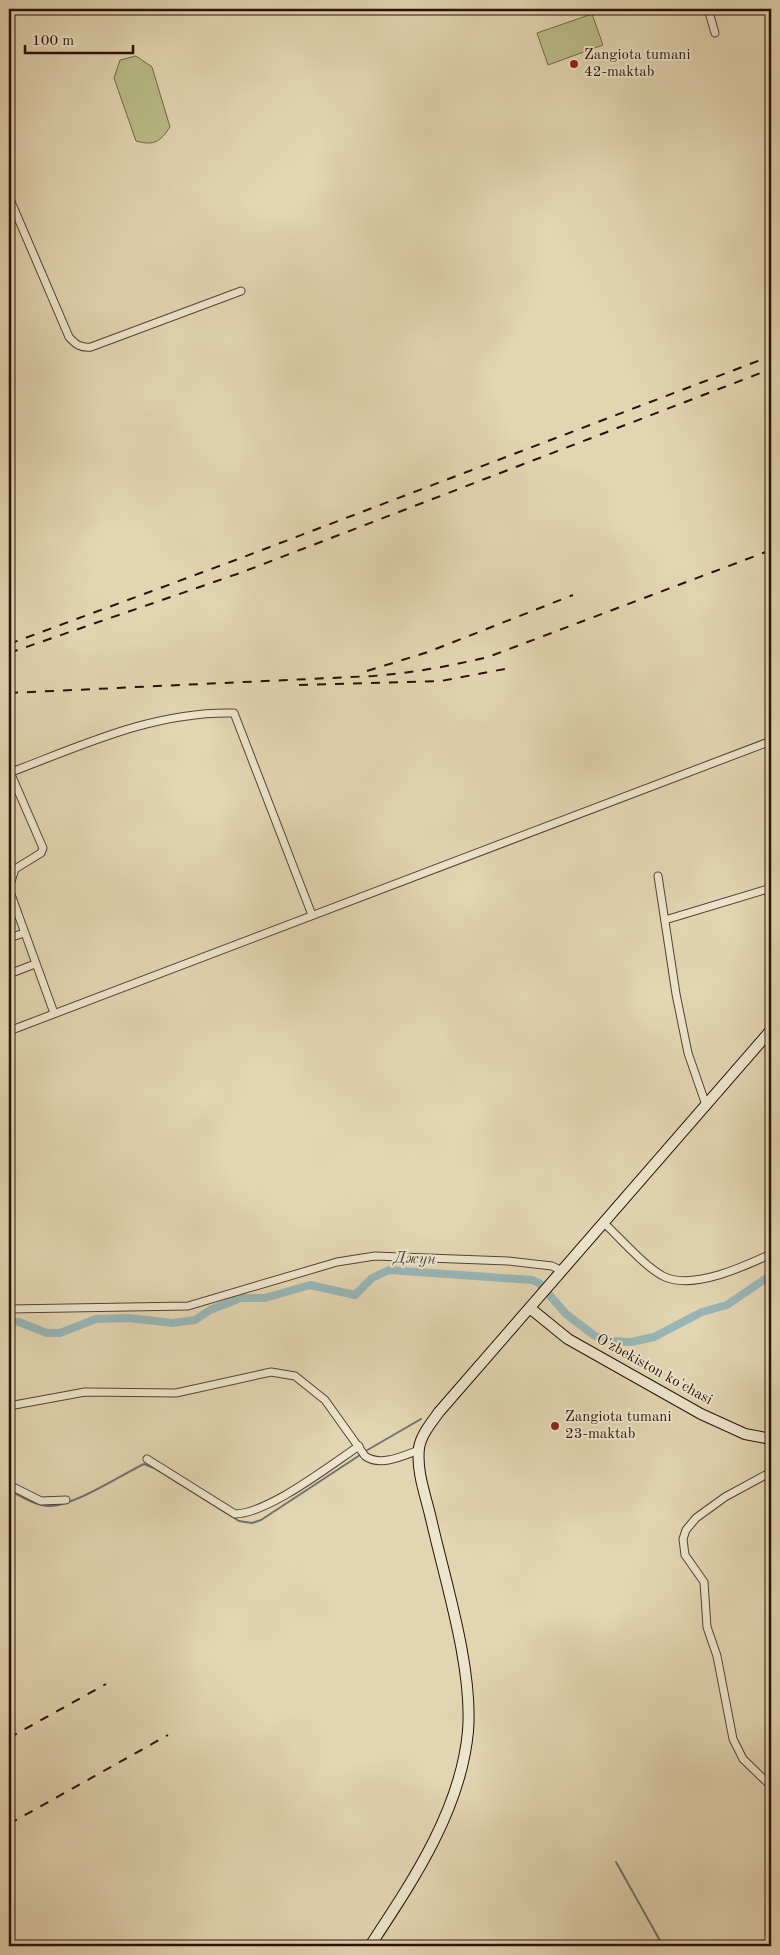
<svg xmlns="http://www.w3.org/2000/svg" width="780" height="1955" viewBox="0 0 780 1955" font-family="'Old Standard TT',serif">
	<style>
		.green { fill: #b9bc88; stroke: #726647 }
		.lines { fill: none; stroke-linecap: round; stroke-linejoin: round }
		.stream { stroke: #6c7370; stroke-width: 2 }
		.canal { stroke: #98b6b6; stroke-width: 8 }
		.street-casing { stroke: #584031; stroke-width: 9 }
		.secondary-casing { stroke: #2a0f06; stroke-width: 12 }
		.street { stroke: #ece4cc; stroke-width: 7 }
		.secondary { stroke: #ece4cc; stroke-width: 10 }
		.rail { stroke: #2a0f06; stroke-width: 2; stroke-dasharray: 9 9; stroke-linecap: butt }
		.poi-dot { fill: #8f2418; stroke: #ece4cc; stroke-width: 2 }
		.labels { text-anchor: middle; dominant-baseline: central; stroke-width: 4; stroke-linejoin: round; paint-order: stroke }
		.poi-label { font-size: 15px; fill: #2a0f06; stroke: #ece4cc; text-anchor: start }
		.street-label { font-size: 15px; fill: #2a0f06; stroke: #ece4cc }
		.water-label { font-size: 16px; font-style: italic; fill: #504944; stroke: #ece4cc }
	</style>
	<rect width="100%" height="100%" fill="#e2d5b1"/>
	<filter id="stains"><feTurbulence type="fractalNoise" baseFrequency=".004" numOctaves="4"/><feColorMatrix values="0 0 0 0 .2 0 0 0 0 .09 0 0 0 0 .02 0 0 0 .5 -.17"/></filter>
	<radialGradient id="worn" r=".72"><stop offset=".6" stop-color="#630" stop-opacity="0"/><stop offset="1" stop-color="#630" stop-opacity=".3"/></radialGradient>
	<!-- green -->
	<g class="green">
		<path d="M592,14L603,45L548,65L537,33Z"/>
		<path d="M136,56L152,67L170,127C160,142 154,146 136,141L114,78L120,60Z"/>
	</g>
	<g class="lines">
		<!-- stream -->
		<g class="stream">
			<path d="M364,1452L421,1419"/>
			<path d="M9,1490C22,1497 34,1505 48,1506C71,1508 121,1475 144,1464L154,1468L239,1521L252,1523L261,1520L360,1455"/>
			<path d="M616,1862L663,1946"/>
		</g>
		<!-- canal -->
		<path class="canal" d="M9,1321L19,1322L47,1333H60L96,1319L129,1318L172,1323L195,1320L210,1310L241,1298H265L310,1285L355,1295L372,1278L389,1270L532,1280L539,1283L566,1314L595,1336L611,1341L631,1342L654,1337L702,1312L727,1305L771,1275"/>
		<defs>
			<g id="street">
				<path d="M708,9L715,33"/>
				<path d="M9,197L69,337C76,345 81,348 91,347L241,291"/>
				<path d="M9,773C83,745 154,711 234,713L312,915"/>
				<path d="M658,876L676,994L688,1053L706,1105"/>
				<path d="M9,888L15,869L41,853L43,848L10,772"/>
				<path d="M9,889L54,1013"/>
				<path d="M665,920L771,888"/>
				<path d="M9,938L24,933"/>
				<path d="M9,974L35,964"/>
				<path d="M9,1031L771,741"/>
				<path d="M605,1224C620,1238 647,1269 665,1277C694,1290 745,1266 771,1254"/>
				<path d="M9,1309L188,1306L337,1262L375,1256L508,1261L552,1266L562,1271"/>
				<path d="M9,1406L85,1392L176,1393L271,1372L295,1376L325,1400L365,1456C380,1467 403,1456 419,1450"/>
				<path d="M147,1459L235,1514C269,1513 329,1466 359,1446"/>
				<path d="M771,1472L725,1497L696,1518L686,1530L683,1539L685,1555L704,1582L707,1627L717,1656L733,1739L743,1759L771,1786"/>
				<path d="M9,1485L41,1501L66,1500"/>
			</g>
			<g id="secondary">
				<path d="M531,1309L568,1339L701,1414L745,1434L771,1439"/>
				<path d="M370,1946C412,1882 461,1810 468,1731C473,1669 446,1584 432,1523C427,1499 416,1473 419,1448C421,1435 431,1423 439,1412L771,1030"/>
			</g>
		</defs>
		<!-- street casing -->
		<use href="#street" class="street-casing"/>
		<!-- secondary casing -->
		<use href="#secondary" class="secondary-casing"/>
		<!-- street -->
		<use href="#street" class="street"/>
		<!-- secondary -->
		<use href="#secondary" class="secondary"/>
		<!-- rail -->
		<g class="rail">
			<path d="M9,644L241,558L771,356"/>
			<path d="M9,653L240,573L771,369"/>
			<path d="M367,671L428,652L573,595"/>
			<path d="M299,685L441,681L510,668"/>
			<path d="M9,693L373,676C412,673 450,666 488,657L771,550"/>
			<path d="M9,1738L106,1684"/>
			<path d="M9,1824L168,1735"/>
		</g>
	</g>
	<!-- markers -->
	<g class="poi-dot">
		<circle cx="574" cy="64" r="5"/>
		<circle cx="555" cy="1426" r="5"/>
	</g>
	<g class="labels">
		<!-- poi labels -->
		<g class="poi-label">
			<text x="584" y="55">Zangiota tumani<tspan x="584" dy="17">42-maktab</tspan></text>
			<text x="565" y="1417">Zangiota tumani<tspan x="565" dy="17">23-maktab</tspan></text>
		</g>
		<!-- street labels -->
		<g class="street-label">
			<text transform="translate(654 1370) rotate(29)">O'zbekiston ko'chasi</text>
		</g>
		<!-- water labels -->
		<g class="water-label">
			<text transform="translate(415 1259) rotate(2)">Джун</text>
		</g>
	</g>
	<!-- margin -->
	<rect width="780" height="1955" fill="none" stroke="#e2d5b1" stroke-width="30"/>
	<rect x="10" y="10" width="760" height="1935" fill="none" stroke="#2a0f06" stroke-width="2.5"/>
	<rect x="15" y="15" width="750" height="1925" fill="none" stroke="#2a0f06"/>
	<!-- scale -->
	<path d="M25 45v8h108v-8" fill="none" stroke="#2a0f06" stroke-width="2.5"/>
	<text x="32" y="45" font-size="15" fill="#2a0f06" stroke="#ece4cc" stroke-width="4" paint-order="stroke">100 m</text>
	<rect width="100%" height="100%" filter="url(#stains)"/>
	<rect width="100%" height="100%" fill="url(#worn)"/>
</svg>
